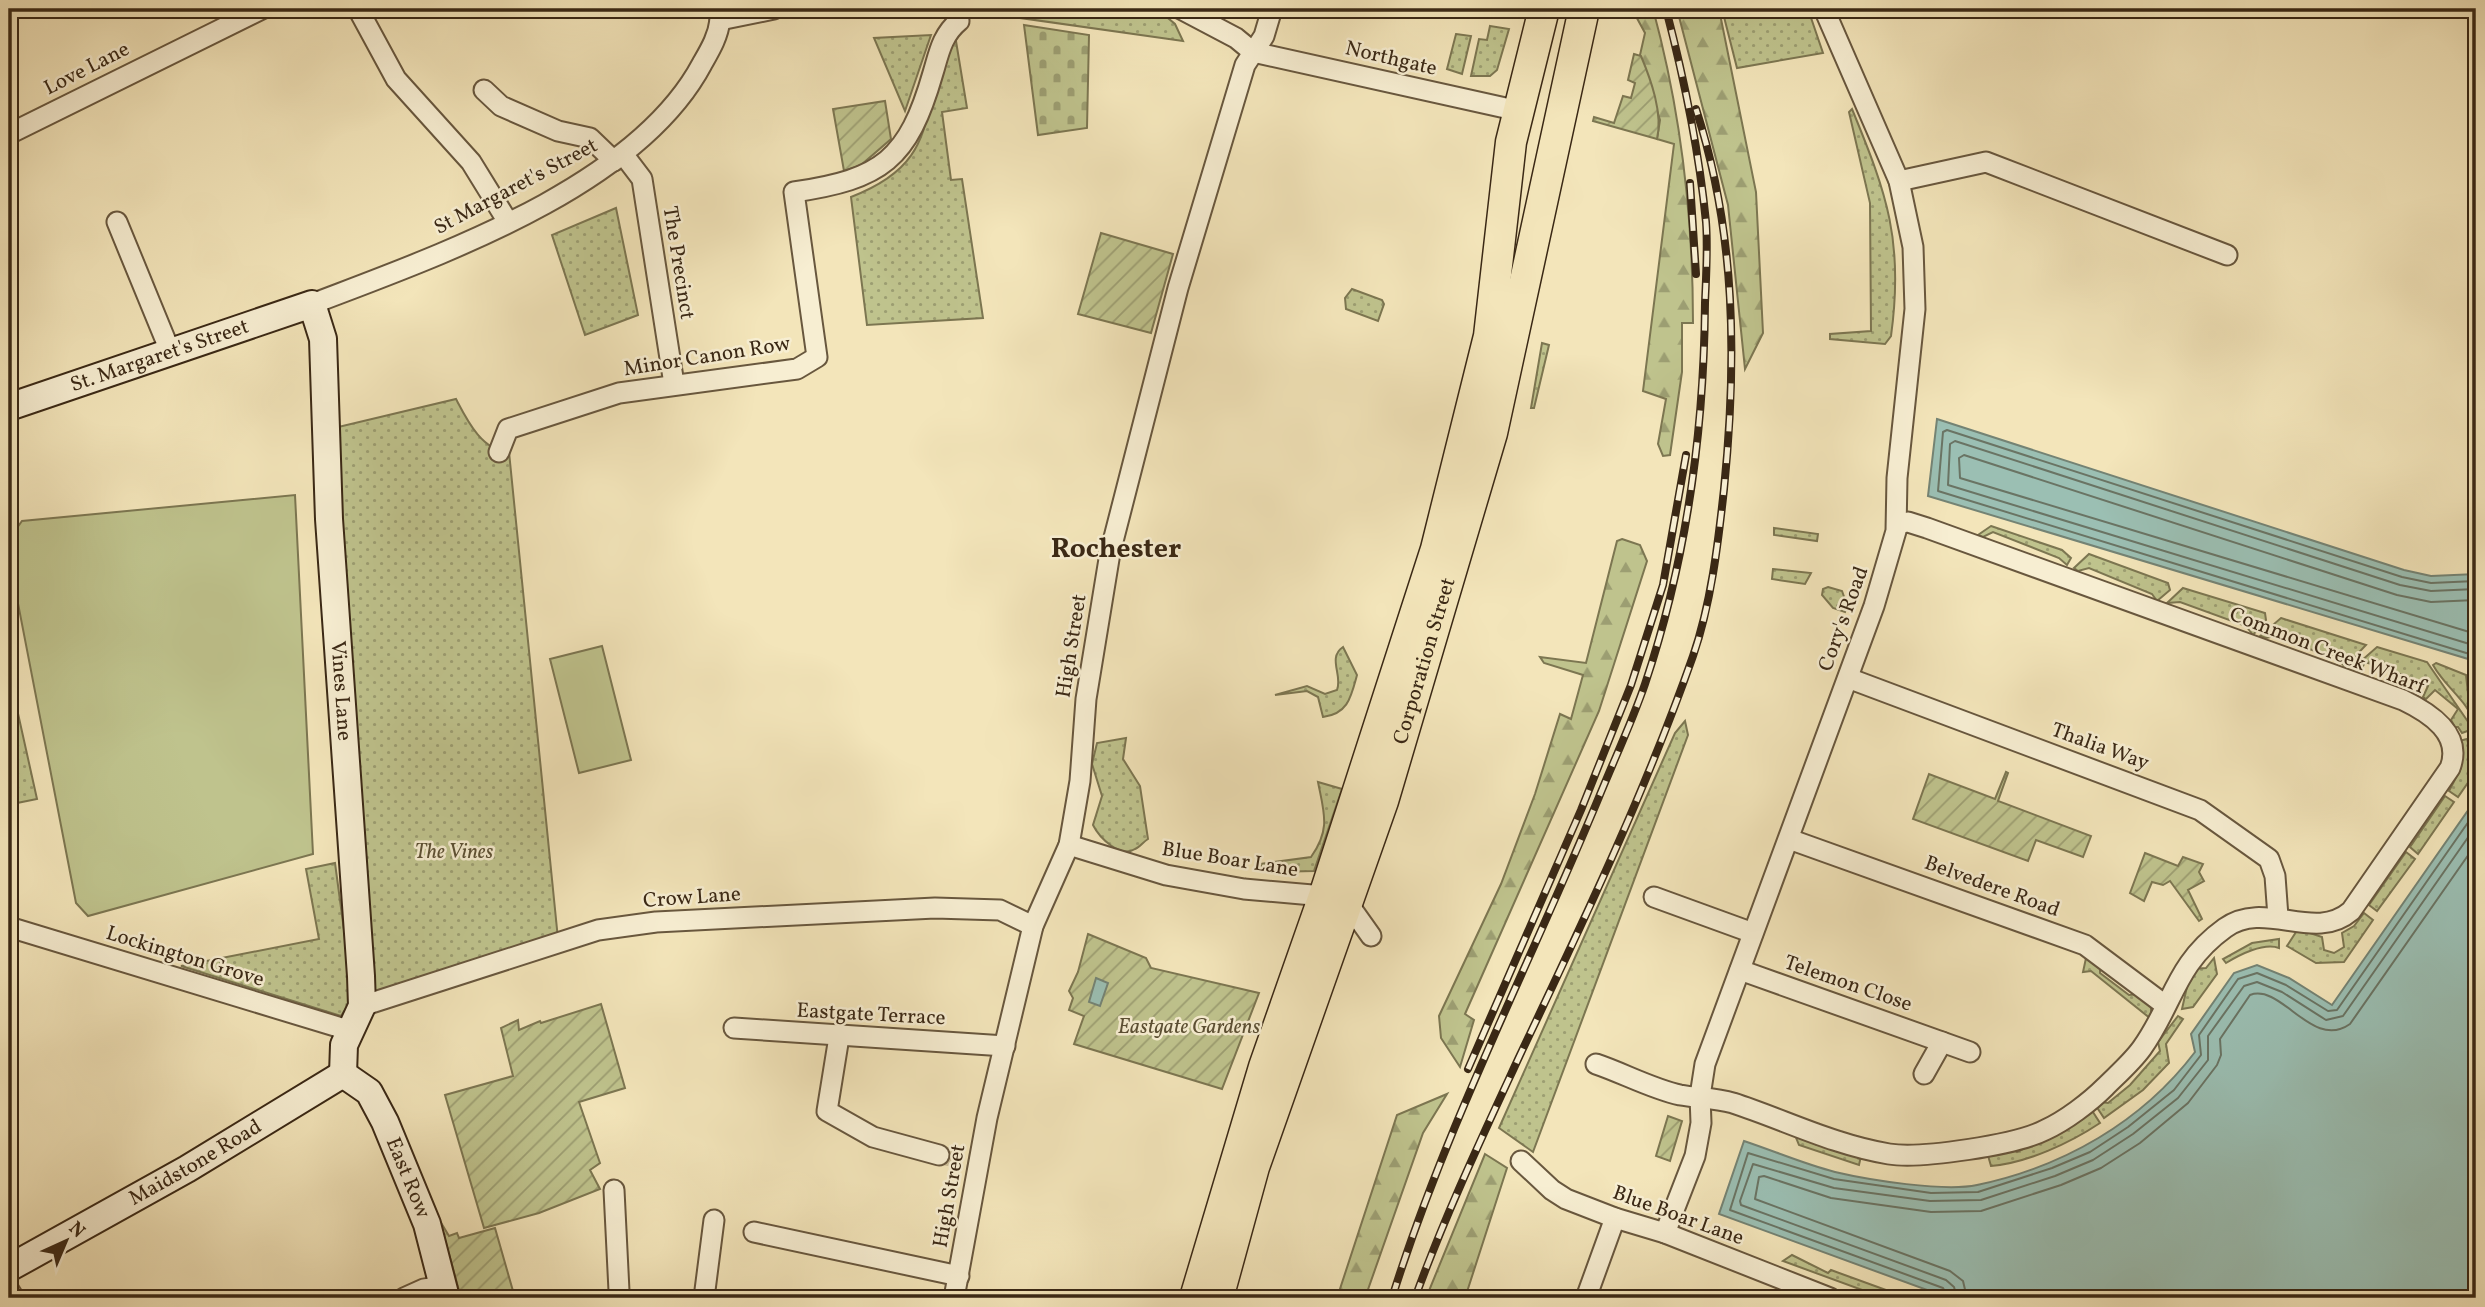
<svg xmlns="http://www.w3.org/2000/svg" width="2485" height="1307" viewBox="0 0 2485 1307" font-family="Vollkorn,serif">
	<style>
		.grass { fill: url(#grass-dots); stroke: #7c7651; stroke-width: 2 }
		.forest { fill: url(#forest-firs); stroke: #7c7651; stroke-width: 2 }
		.cemetery { fill: url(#cemetery-stones); stroke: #7c7651; stroke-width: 2 }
		.garden { fill: url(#garden-furrows); stroke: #7c7651; stroke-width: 2 }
		.pitch { fill: #bfc38d; stroke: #7c7651; stroke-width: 2 }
		.water { fill: #9bbfb3; stroke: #748374; stroke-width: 2 }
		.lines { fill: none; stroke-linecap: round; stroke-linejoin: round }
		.shore { stroke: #6a7464; stroke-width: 2 }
		.street-tunnel { stroke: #cebf99; stroke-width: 19; stroke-dasharray: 19 10; stroke-linecap: butt }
		.street-casing { stroke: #68573e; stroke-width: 23 }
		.secondary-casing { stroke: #3a2815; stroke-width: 30 }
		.primary-casing { stroke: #3a2815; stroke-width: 33 }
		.street { stroke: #f7eed2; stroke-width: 19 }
		.secondary { stroke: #f7eed2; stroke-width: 26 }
		.primary { stroke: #f3e5ba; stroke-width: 30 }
		.rail-casing { stroke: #3a2815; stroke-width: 8 }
		.rail { stroke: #f7eed2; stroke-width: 5; stroke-dasharray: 16; stroke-linecap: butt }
		.labels { text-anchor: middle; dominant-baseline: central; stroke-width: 5; stroke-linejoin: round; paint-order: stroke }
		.street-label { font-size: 21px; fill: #3a2815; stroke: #f7eed2 }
		.park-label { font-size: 21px; font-style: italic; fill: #5b4f33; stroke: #f7eed2 }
		.district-label { font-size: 28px; font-weight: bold; fill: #3a2815; stroke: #f7eed2 }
	</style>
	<defs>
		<pattern id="grass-dots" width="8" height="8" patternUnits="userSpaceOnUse" patternTransform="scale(1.75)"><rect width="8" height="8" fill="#bfc38d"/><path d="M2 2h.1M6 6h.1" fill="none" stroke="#9c9e72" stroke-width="1.8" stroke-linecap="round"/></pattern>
		<pattern id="forest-firs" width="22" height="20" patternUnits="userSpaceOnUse" patternTransform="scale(1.75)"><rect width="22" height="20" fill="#bfc38d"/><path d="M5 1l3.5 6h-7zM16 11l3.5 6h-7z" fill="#9c9e72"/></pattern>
		<pattern id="cemetery-stones" width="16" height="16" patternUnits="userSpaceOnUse" patternTransform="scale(1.75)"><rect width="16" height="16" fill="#bfc38d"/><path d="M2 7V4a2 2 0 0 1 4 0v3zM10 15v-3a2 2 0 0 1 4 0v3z" fill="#9c9e72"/></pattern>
		<pattern id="garden-furrows" width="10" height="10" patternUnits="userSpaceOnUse" patternTransform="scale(1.75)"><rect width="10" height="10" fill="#bfc38d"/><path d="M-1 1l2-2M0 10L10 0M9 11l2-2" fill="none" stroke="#9c9e72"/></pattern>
	</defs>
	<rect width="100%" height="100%" fill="#f3e5ba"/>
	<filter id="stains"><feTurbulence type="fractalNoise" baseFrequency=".00286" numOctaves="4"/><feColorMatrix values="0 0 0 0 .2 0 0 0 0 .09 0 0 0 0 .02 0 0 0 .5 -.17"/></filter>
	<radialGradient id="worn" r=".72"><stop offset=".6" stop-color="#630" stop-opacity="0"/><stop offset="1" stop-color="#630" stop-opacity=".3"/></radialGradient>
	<!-- grass -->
	<g class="grass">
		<path d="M976,9H1157L1175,24L1183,41L978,12Z"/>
		<path d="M1722,9H1808L1823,53L1737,68Z"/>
		<path d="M1490,26L1509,29L1497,70L1490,76H1471L1479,39L1487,40Z"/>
		<path d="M1456,34L1471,36L1462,74L1447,69Z"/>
		<path d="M931,35L905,111L874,38Z"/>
		<path d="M955,35L967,108L942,112L951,180L962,179L983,318L867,325L851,197C947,160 914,108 955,35Z"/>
		<path d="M1852,109C1887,194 1904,242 1891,336L1885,344L1830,339V334L1871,331L1870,203L1849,112Z"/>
		<path d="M616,208L638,315L585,335L552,235Z"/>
		<path d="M1352,289L1382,300L1384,304L1378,321L1346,309L1345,298Z"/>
		<path d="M1542,343L1549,345L1534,408H1531Z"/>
		<path d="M456,399C467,420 482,451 509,452L558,939L374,995L334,428Z"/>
		<path d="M1991,526L2062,550L2071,558L2067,565L2059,558L1993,532L1983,537L1978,535Z"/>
		<path d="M1774,528L1818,534L1817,541L1774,535Z"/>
		<path d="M2089,554L2168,583L2170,590L2157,601L2152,594L2089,568L2078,571L2074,568Z"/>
		<path d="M1773,569L1811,573L1805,584L1772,579Z"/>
		<path d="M1828,587L1842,591L1847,605L1845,612L1833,608L1822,595L1823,589Z"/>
		<path d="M2183,588L2265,613L2266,620L2253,635L2246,626L2180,602L2167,603Z"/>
		<path d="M2281,618L2366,645L2345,667L2339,660L2275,636L2266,638L2260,636Z"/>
		<path d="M1343,647L1357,675C1351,697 1348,714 1323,717L1318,697L1307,691L1275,695L1307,686L1325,694L1337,690C1343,675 1327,658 1343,647Z"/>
		<path d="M2377,647L2427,662L2473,729L2462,733L2458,727H2455L2451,720L2458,709L2435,690L2426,699L2423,697L2428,686L2401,674L2395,687L2391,686L2396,672L2365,662L2360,672L2352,669Z"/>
		<path d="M2436,663L2466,675L2468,693L2476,703V725C2467,700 2445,687 2433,665Z"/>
		<path d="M9,673L37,799L17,803L14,789L9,790Z"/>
		<path d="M1685,721L1688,735L1533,1152L1499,1128L1675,733Z"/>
		<path d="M1126,738L1123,759L1140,786L1148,839C1143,842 1140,847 1135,849C1120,859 1099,837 1093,825L1102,796L1092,764L1097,743Z"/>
		<path d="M2467,739L2469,746L2476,745V771L2458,797L2449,791L2461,768L2459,741Z"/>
		<path d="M1318,782L1342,789L1314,871L1266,872L1260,864L1311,857C1331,829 1324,813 1318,782Z"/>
		<path d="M2445,796L2454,802L2418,854L2410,847Z"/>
		<path d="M2406,852L2415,859L2377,911L2369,905Z"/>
		<path d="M335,863L353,997L341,1016L181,966L319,939L306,869Z"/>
		<path d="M2364,913L2373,920L2344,962L2316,963L2287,946L2298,929L2322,937L2324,950L2334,953L2344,947L2342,933L2354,926Z"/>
		<path d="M2279,939V948C2264,942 2239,955 2226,963L2223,959L2252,943Z"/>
		<path d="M2086,958L2100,966V973L2129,995L2139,994L2151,1002V1019L2091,971L2083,972Z"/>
		<path d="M2214,958L2217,974L2193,1007L2182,1009L2191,969L2206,968Z"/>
		<path d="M2178,1016L2183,1019L2166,1044L2169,1063L2143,1090L2104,1118L2096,1106L2101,1102L2108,1103L2130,1085L2160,1051L2158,1042Z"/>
		<path d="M2091,1109L2100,1123C2070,1143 2027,1163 1991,1166L1987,1152L2007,1146L2017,1152L2083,1119Z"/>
		<path d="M1795,1135L1861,1156L1859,1165L1799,1145Z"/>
		<path d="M1792,1255L1828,1273L1831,1270L1908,1298H1884L1783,1261Z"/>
	</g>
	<!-- forest -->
	<g class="forest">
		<path d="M1632,9H1653C1681,112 1693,216 1693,323H1682V372L1670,455L1663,456L1658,444L1666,399L1643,391L1674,144L1657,139L1660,120L1640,55L1645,33Z"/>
		<path d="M1677,9H1719L1756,192L1763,333L1745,369L1728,205Z"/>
		<path d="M1622,539L1640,545L1647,561L1599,711L1465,1014L1474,1020L1460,1067L1441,1038L1439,1016L1501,884L1535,794L1560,714L1571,719L1583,675L1544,663L1540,657L1586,663L1617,541Z"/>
		<path d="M1447,1094L1423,1133L1365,1298H1337L1397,1115Z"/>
		<path d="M1485,1154L1507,1168L1465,1298H1426Z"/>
	</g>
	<!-- cemetery -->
	<path class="cemetery" d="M1024,25L1089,35L1087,128L1038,135Z"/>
	<!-- garden -->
	<g class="garden">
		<path d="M1634,54L1641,56C1651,80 1663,113 1657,139L1593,121L1594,117L1614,123L1623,96L1631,98L1635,83L1628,80Z"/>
		<path d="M885,101L891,139L861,165L844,171L833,109Z"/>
		<path d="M1101,233L1173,254L1151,333L1078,314Z"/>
		<path d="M2006,772L2008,773L1998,801L2091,836L2083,857L2036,840L2028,861L1913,819L1929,774L1995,799Z"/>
		<path d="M2145,853L2178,866L2183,857L2203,864L2199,872L2204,881L2188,890L2202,919L2199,921L2170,881L2163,885L2152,882L2144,901L2130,893Z"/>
		<path d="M1088,934L1146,958L1151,968L1259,993L1222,1089L1074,1044L1084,1016L1069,1010L1073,998L1069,991L1078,972Z"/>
		<path d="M601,1004L625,1088L579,1102L600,1163L590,1170L600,1189L539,1213L484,1228L445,1095L513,1076L501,1028L518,1020L519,1030L540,1021L541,1023Z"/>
		<path d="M1668,1116L1682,1121L1670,1161L1656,1156Z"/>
		<path d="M440,1221L449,1236L457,1233L459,1238L495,1228L515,1298H461Z"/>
	</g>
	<!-- pitch -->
	<g class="pitch">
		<path d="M295,495L313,854L88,916L76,903L9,557V539L22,521Z"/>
		<path d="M602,646L631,760L579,773L550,659Z"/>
	</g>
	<!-- water -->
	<g class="water">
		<path d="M1937,419L2404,570L2431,576L2476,574V665L2468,659L1928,496Z"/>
		<path d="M2476,799V1298H1949L1719,1214L1744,1141C1774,1151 1804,1164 1835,1172C1869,1180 1944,1192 1977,1185C2063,1167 2142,1122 2195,1052L2191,1034L2234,973L2257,965L2289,978L2332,1005Z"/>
		<path d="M1096,978L1108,983L1100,1006L1089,1002Z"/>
	</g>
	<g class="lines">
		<!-- shore -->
		<g class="shore">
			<path d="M2476,581L2431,583L2402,577L1947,430L1943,432L1938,491L2476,656"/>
			<path d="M2476,589L2431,591L2400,585L1955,441L1950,444L1948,485L2476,646"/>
			<path d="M2476,600L2431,602L2397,595L1964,455L1959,458L1960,478L2476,634"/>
			<path d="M1948,1298L1943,1288L1730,1210L1748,1153L1834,1179L1931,1193L1978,1192L2052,1168L2090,1152L2128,1127L2174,1090L2201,1055L2199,1035L2238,979L2257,973L2286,985L2328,1011L2337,1010L2476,811"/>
			<path d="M1957,1298L1954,1287L1946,1280L1741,1205L1740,1201L1753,1164L1834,1188L1930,1201L1981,1200L2055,1176L2093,1160L2133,1134L2178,1098L2208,1060V1036L2244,986L2257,982L2282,992L2326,1020L2343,1016L2476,826"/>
			<path d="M1967,1298L1963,1281L1950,1271L1755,1199L1759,1177L1764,1176L1831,1198L1931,1212L1981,1211L2061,1185L2101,1168L2140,1143L2188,1103L2217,1065L2221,1055L2220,1039L2250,995C2282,983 2312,1051 2350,1024L2476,844"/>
		</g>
		<!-- street-tunnel -->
		<path class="street-tunnel" d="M939,1155L969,1160"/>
		<defs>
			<g id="street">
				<path d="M358,9L396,79L471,162L508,222"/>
				<path d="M1181,9L1236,38L1253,52"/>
				<path d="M720,20L774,9"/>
				<path d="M1253,52L1519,111"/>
				<path d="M484,90L501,106L558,131L590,138L614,161"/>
				<path d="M9,134L262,9"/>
				<path d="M623,154L642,179L674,384"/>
				<path d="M1899,181L1986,162L2227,255"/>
				<path d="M117,222L170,351"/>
				<path d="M312,304C437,256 636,188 702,64C710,50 718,37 720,20"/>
				<path d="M499,452L508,429L619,393L797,369L817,357L794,192C882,179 908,160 933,73C939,53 942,35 959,21L958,9"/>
				<path d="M1848,678L2200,810L2269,859L2275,876L2278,917"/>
				<path d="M1789,839L2085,945L2165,1005"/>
				<path d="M1069,845L1166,875L1244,889L1324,896L1349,905L1371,936"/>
				<path d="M1654,897L1753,933"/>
				<path d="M9,927L348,1030"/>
				<path d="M1740,970L1970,1052"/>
				<path d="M362,1006L598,930L656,922L935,908L1000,910L1033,926"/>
				<path d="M734,1028L1005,1046"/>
				<path d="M839,1037L827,1111L873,1137L939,1155"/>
				<path d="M1596,1064C1623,1073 1652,1089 1680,1095C1698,1098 1716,1098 1733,1103C1785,1120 1834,1145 1889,1154C1921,1159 2016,1145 2045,1130C2065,1121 2090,1102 2105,1087C2117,1075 2132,1062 2142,1048C2174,1003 2175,964 2225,928C2265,899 2314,943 2351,911L2450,768C2463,734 2430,713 2403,700L1927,528L1908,522L1897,524"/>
				<path d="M1924,1074L1942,1042"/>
				<path d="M1521,1161L1552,1190L1566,1199L1615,1218L1665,1233L1830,1298"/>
				<path d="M614,1190L619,1291L621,1298"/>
				<path d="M754,1232L959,1276"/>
				<path d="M1665,1233L1695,1156L1701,1123L1700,1096L1705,1064L1874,606L1896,531L1897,478L1915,309L1913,247L1899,181L1824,9"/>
				<path d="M9,1290L14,1298"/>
				<path d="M404,1298L424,1289L444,1286"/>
				<path d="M704,1298L714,1220"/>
				<path d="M954,1298L987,1118L1033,926L1069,845L1080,781L1086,699L1110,553L1178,288L1245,65L1264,36L1272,9"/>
				<path d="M1586,1298L1615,1218"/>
			</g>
			<g id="secondary">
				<path id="s1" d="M9,407L312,304L323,339L329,519L361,976L362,1006L344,1045L343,1074"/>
				<path id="s2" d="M343,1074L369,1092L385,1122L427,1224L446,1298"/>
				<path id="s3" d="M9,1268L187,1169L343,1074"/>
			</g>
			<g id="primary">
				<path d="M1195,1298L1264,1067L1324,896L1436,549L1489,336L1511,142L1544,9"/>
				<path id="s4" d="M1218,1298L1254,1167L1383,801L1492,433L1584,9"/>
			</g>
		</defs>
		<!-- street casing -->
		<use href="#street" class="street-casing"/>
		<!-- secondary casing -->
		<use href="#secondary" class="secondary-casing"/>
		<!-- primary casing -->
		<use href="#primary" class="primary-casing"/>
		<!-- street -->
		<use href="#street" class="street"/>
		<!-- secondary -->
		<use href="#secondary" class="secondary"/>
		<!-- primary -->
		<use href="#primary" class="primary"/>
		<defs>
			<g id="rail">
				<path d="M1690,183L1696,274"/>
				<path d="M1468,1069L1581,810L1631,685L1663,585L1686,455"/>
				<path d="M1392,1298C1446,1125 1530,964 1599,797C1614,760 1632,722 1645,684C1686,562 1704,432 1705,303C1706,277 1708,249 1706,222C1699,151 1684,78 1666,9"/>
				<path d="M1415,1298C1445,1215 1483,1135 1520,1055C1582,924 1645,793 1693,656C1711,604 1718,544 1724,489C1737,360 1736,233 1696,109"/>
			</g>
		</defs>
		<!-- rail casing -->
		<use href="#rail" class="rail-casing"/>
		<!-- rail -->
		<use href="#rail" class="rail"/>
	</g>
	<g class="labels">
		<!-- street labels -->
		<g class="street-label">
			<text transform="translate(1391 59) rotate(13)">Northgate</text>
			<text transform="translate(87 69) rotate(-27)">Love Lane</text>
			<text transform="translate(516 187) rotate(-28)">St Margaret's Street</text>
			<text transform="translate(678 263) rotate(81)">The Precinct</text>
			<text stroke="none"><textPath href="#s1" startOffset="159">St. Margaret's Street</textPath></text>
			<text transform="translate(707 357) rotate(-9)">Minor Canon Row</text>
			<text transform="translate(1844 619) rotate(-70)">Cory's Road</text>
			<text transform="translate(1072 646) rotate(-81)">High Street</text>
			<text transform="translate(2327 651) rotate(21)">Common Creek Wharf</text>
			<text stroke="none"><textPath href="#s4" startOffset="670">Corporation Street</textPath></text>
			<text stroke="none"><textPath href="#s1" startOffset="709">Vines Lane</textPath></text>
			<text transform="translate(2100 747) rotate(20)">Thalia Way</text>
			<text transform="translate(1230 860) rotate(9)">Blue Boar Lane</text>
			<text transform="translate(1992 887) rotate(20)">Belvedere Road</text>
			<text transform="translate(692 898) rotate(-4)">Crow Lane</text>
			<text transform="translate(185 957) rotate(17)">Lockington Grove</text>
			<text transform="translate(1848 984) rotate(19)">Telemon Close</text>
			<text transform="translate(871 1015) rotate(3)">Eastgate Terrace</text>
			<text stroke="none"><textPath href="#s3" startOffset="214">Maidstone Road</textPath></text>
			<text stroke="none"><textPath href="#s2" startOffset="126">East Row</textPath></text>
			<text transform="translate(950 1196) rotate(-80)">High Street</text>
			<text transform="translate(1678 1216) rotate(20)">Blue Boar Lane</text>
		</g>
		<!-- park labels -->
		<g class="park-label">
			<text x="454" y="852">The Vines</text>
			<text x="1189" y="1027">Eastgate Gardens</text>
		</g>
		<!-- district labels -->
		<g class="district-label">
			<text x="1116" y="549">Rochester</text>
		</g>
	</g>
	<!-- margin -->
	<rect width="2485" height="1307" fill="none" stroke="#f3e5ba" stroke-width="35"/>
	<rect x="10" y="10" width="2464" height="1286" fill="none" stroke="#3a2815" stroke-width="3.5"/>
	<rect x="18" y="18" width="2450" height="1272" fill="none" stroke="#3a2815" stroke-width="2"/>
	<!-- north arrow -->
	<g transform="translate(66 1241) rotate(44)" stroke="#f7eed2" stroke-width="5" paint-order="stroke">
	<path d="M0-5L12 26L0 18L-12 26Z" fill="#3a2815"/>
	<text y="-10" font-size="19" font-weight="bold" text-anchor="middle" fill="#3a2815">N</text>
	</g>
	<rect width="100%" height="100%" filter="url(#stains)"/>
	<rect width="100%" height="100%" fill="url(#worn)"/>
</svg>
